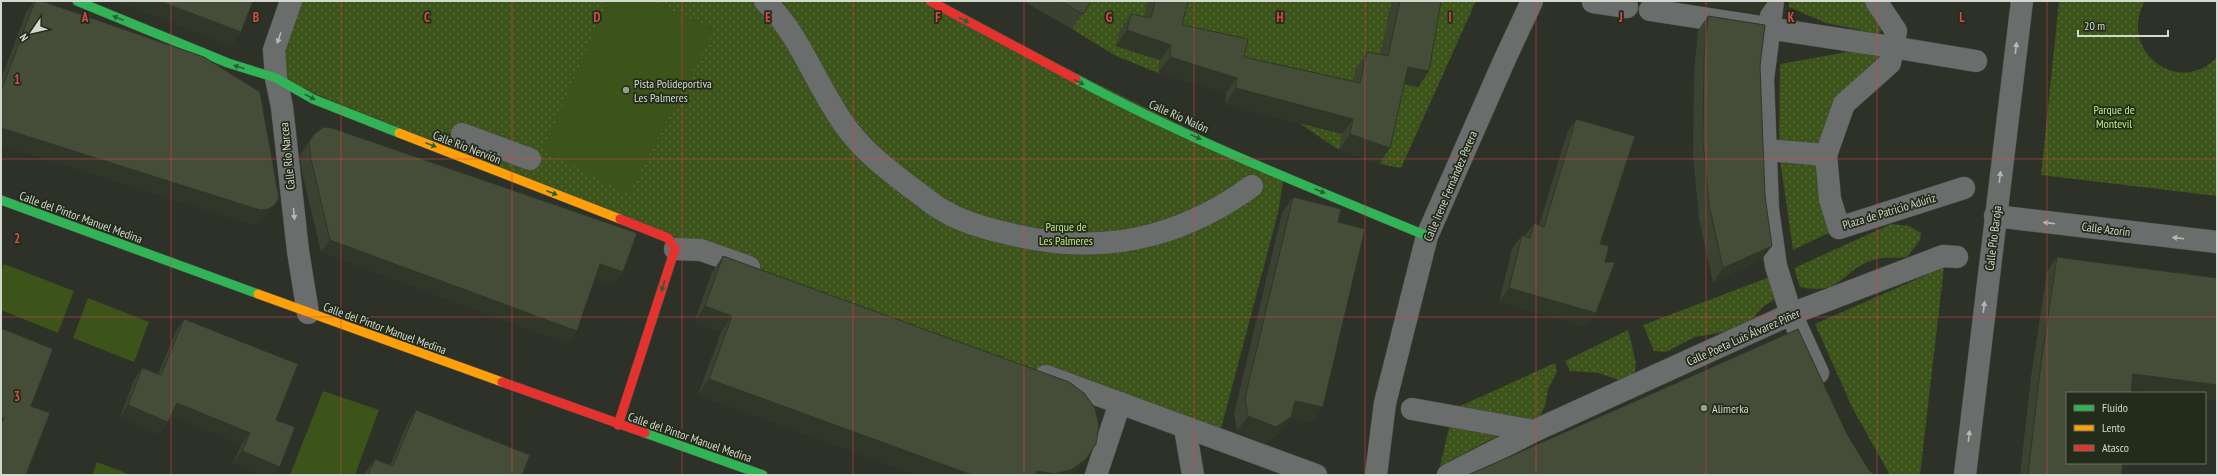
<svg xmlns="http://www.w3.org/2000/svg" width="2218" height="476" viewBox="0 0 2218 476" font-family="'PT Sans Narrow',sans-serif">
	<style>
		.grass { fill: url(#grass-dots) }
		.garden { fill: #3c531a }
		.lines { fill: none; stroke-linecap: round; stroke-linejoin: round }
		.street-casing { stroke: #4b4e47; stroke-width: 23 }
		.fast-casing { stroke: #4b4e47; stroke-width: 10 }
		.slow-casing { stroke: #4b4e47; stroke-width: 10 }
		.jam-casing { stroke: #4b4e47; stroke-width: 10 }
		.street { stroke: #6a6d6c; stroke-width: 22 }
		.fast { stroke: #30b455; stroke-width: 9 }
		.slow { stroke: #ff9f0a; stroke-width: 9 }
		.jam { stroke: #e5322d; stroke-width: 9 }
		.wall { fill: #3b4231 }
		.shaded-wall { fill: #303628 }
		.building { fill: #454d39; stroke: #303628 }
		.oneway { fill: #286232 }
		.oneway2 { fill: #b4b9b1 }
		.grid { fill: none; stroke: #d54b49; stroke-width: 1; stroke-opacity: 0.55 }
		.poi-dot { fill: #999e94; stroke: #232b1a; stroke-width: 1.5 }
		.labels { text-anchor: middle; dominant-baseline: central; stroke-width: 3.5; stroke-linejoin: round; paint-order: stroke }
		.poi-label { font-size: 12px; fill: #d3d9ce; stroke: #232b1a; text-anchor: start }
		.park-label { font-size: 12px; fill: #bcec80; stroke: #232b1a }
		.street-label { font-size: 12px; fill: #d3d9ce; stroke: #232b1a }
		.grid-label { font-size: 13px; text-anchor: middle; font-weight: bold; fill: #d54b49; stroke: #232b1a; stroke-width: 3.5; stroke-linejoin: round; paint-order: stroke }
	</style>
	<defs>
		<pattern id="grass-dots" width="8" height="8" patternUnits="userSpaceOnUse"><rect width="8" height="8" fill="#3c531a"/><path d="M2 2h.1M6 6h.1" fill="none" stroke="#576b3a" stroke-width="1.8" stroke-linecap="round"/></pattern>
	</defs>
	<rect width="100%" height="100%" fill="#2d3128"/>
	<!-- grass -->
	<g class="grass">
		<path d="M291,1H608L544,150L714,30L651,1H930L1284,176L1278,213L1218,440L701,250L276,78Z"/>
		<path d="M1089,1H1148L1136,52L1160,60L1158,73L1114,55L1072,29Z"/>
		<path d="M1180,1H1392L1377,72L1356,68L1339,150L1299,123L1307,89L1171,41Z"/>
		<path d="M1433,1H1476L1401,168L1379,164L1397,83L1418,87Z"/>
		<path d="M1789,1H1865L1884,25L1879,34L1826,23L1789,7Z"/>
		<path d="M2059,1H2145C2117,50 2179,98 2217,57V196L2041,175Z"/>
		<path d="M1875,47L1883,53L1824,145L1779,147L1780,64Z"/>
		<path d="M1780,159L1827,163L1839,228L1793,250Z"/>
		<path d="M1891,224L1909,226L1921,233L1920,240L1907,257C1895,259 1884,256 1873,260C1840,271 1843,296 1800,287L1794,268Z"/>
		<path d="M1944,267L1920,475H1890L1853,409L1815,324Z"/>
		<path d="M1775,275L1780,296L1764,306L1749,322L1729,331L1695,337L1666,352L1654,351L1643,325Z"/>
		<path d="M1628,330L1636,363L1634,375L1625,382L1598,373L1570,371L1565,361Z"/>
		<path d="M1555,363L1557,372L1548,389L1545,406L1540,416L1532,421L1458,407Z"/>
		<path d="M1450,423L1505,432L1440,466Z"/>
	</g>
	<!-- garden -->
	<g class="garden">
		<path d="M608,1H651L714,30L629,194L543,150Z"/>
		<path d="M4,264L74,291L58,333L1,310V271Z"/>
		<path d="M88,298L149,322L134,362L73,338Z"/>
		<path d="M323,391L379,410L355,475H290Z"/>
		<path d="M97,462L131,475H92Z"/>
	</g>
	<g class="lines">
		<defs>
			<g id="street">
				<path d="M291,1L274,50L276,78L282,107L298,251L308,313"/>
				<path d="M765,1C803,38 817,90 849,131C866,153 887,169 909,186C921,194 932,205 944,211C964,223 987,229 1010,234C1099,256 1178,240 1252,186"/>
				<path d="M1773,1L1763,79L1768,209L1776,266L1791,314L1818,373"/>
				<path d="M1876,1L1896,31L1890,63L1844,104L1826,155L1830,199L1839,228L1964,188"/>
				<path d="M1593,2L1627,7"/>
				<path d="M1650,10L1892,47L1976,61"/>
				<path d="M462,134L530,159"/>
				<path d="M1766,150L1826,155"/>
				<path d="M1995,216L2217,242"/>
				<path d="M675,249L701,250L749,267"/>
				<path d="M1046,376L1316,475"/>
				<path d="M1412,409L1534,431"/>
				<path d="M1185,428L1193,475"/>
				<path d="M1096,475L1120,403"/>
				<path d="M1376,475L1385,403L1427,236L1504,61L1532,1"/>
				<path d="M1448,475L1534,431L1791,314L1943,256L1957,257"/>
				<path d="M1965,475L2022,1"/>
			</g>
			<g id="fast">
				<path d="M77,1L228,63L276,78L313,99L399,133"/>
				<path d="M1076,79C1189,140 1309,187 1427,236"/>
				<path d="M1,200L258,294"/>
				<path d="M645,433L763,475"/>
			</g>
			<g id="slow">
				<path d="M399,133L620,219"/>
				<path d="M258,294L502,382"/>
			</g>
			<g id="jam">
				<path d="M930,1L1076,79"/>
				<path d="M502,382L645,433"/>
				<path d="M618,425L675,249L668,238L620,219"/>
			</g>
		</defs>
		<!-- street casing -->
		<use href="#street" class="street-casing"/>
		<!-- fast casing -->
		<use href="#fast" class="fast-casing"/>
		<!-- slow casing -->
		<use href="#slow" class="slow-casing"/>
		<!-- jam casing -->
		<use href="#jam" class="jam-casing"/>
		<!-- street -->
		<use href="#street" class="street"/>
		<!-- fast -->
		<use href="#fast" class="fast"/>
		<!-- slow -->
		<use href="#slow" class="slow"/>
		<!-- jam -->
		<use href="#jam" class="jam"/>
	</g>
	<!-- wall -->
	<g class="wall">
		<path d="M34,1H42L265,219L258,223L251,224L1,145V79L26,13Z"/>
		<path d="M116,1H253L232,46Z"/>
		<path d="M1023,1H1091L1083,14L1072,29Z"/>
		<path d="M1148,1H1188L1182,25L1244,57L1353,81L1356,68L1367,52L1380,55L1392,1H1441L1418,87L1404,84L1390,148L1379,164L1339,150L1342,134L1225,104L1226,93L1158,73L1160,60L1116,46L1120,30L1131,14L1144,17Z"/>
		<path d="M1708,16L1760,66L1762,259L1713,282L1699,219L1693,155L1694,72L1698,30Z"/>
		<path d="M1576,119L1600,244L1605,262L1596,313L1586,327L1499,302L1512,249L1522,235L1525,236L1534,223L1539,225L1567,133Z"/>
		<path d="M314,134L623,272L614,285L595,278L577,331L568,344L321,252L302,172L300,155Z"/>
		<path d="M1293,197L1338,222L1312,423L1291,418L1280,433L1265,443L1237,431L1234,414L1282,213Z"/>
		<path d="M723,256L1075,474L1074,475H917L698,395L721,332L694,322L712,272Z"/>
		<path d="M2057,257L2217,278V400L2205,399V393H2163L2132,389L2121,475H2020L2031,377L2047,271Z"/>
		<path d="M184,319L276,420L274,475H261L233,463L241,445L171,415L168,422L159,434L120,417L134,380L142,368L158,374L176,331Z"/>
		<path d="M416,410L522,475H364L366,471L375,459L390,465L408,422Z"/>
	</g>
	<!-- shaded-wall -->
	<g class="shaded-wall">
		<path d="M122,1H159L241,32L232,46L120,3Z"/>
		<path d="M1704,1H1768L1759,14L1701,5Z"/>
		<path d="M1127,30L1171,45L1160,60L1116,46Z"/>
		<path d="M1170,57L1237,78L1226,93L1158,73Z"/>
		<path d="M1408,67L1429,71L1418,87L1397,83Z"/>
		<path d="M1236,88L1353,119L1342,134L1225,104Z"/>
		<path d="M1,128L275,205L265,219L258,223L251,224L1,145Z"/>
		<path d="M1350,134L1390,148L1379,164L1339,150Z"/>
		<path d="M330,240L577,331L568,344L321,252Z"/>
		<path d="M1772,246L1762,259L1713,282L1723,268Z"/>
		<path d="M600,264L623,272L614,285L591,277Z"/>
		<path d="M1509,288L1596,313L1586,327L1499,302Z"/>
		<path d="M705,306L732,316L721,332L694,322Z"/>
		<path d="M2133,374L2217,385V400L2205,399V393H2163L2124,388Z"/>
		<path d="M709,379L972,475H917L698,395Z"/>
		<path d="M1295,401L1323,407L1312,423L1291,418L1280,433L1265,443L1237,431L1248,416Z"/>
		<path d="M177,403L250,433L241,445L169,415Z"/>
		<path d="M128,405L168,422L159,434L120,417Z"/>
		<path d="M1,417L4,418L1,421Z"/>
		<path d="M242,451L280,467L274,475H261L233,463Z"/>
		<path d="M1086,459L1074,475H1034L1037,471Z"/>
	</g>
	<!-- building -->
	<g class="building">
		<path d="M35,1H42L204,57L260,92L279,198L275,205L268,209L260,210L1,128V91Z"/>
		<path d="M159,1H253L241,32Z"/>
		<path d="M1061,1H1091L1083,14Z"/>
		<path d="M1155,1H1188L1182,25L1248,39L1244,57L1360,83L1367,52L1388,56L1400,1H1441L1429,71L1408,67L1390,148L1350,134L1353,119L1236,88L1237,78L1170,57L1171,45L1127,30L1131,14L1151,18Z"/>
		<path d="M1708,16L1765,25L1760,66L1765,196L1772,246L1723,268L1709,205L1703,141L1704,58Z"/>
		<path d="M1576,119L1635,136L1600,244L1609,246L1605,262H1615L1596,313L1509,288L1522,235L1530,238L1534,223L1544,227Z"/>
		<path d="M324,127L332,128L637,233L623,272L600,264L577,331L330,240L311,159L309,142L314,134Z"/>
		<path d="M1293,197L1341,209L1338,222L1365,229L1323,407L1295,401L1291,417L1276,427L1248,416L1245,398Z"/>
		<path d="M723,256L1069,382L1084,393L1095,408L1099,425L1096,444L1086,459L1071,470L1054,474L1037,471L1035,475H972L709,379L732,316L705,306Z"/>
		<path d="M2057,257L2217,278V385L2133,374L2131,393H2067V463H2123L2121,475H2028L2041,363Z"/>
		<path d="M184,319L298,364L276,420L295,427L280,467L242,451L250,433L177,403L168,422L128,405L142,368L161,375Z"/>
		<path d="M1,328L53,349L31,406L50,413L26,475H1V425L4,418L1,417Z"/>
		<path d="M1798,329L1847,434L1869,470L1874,474H1885L1886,475H1468Z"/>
		<path d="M416,410L530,455L522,475H368L375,459L393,466Z"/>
	</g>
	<!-- one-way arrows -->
	<defs><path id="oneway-solid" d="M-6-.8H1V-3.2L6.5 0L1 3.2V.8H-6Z"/></defs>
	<g class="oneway">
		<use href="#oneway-solid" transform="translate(118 18) rotate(-158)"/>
		<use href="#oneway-solid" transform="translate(964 20) rotate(29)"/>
		<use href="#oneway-solid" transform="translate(239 67) rotate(-163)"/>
		<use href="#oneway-solid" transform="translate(1079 82) rotate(28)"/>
		<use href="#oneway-solid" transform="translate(310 97) rotate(27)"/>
		<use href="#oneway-solid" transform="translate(1196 137) rotate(24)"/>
		<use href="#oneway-solid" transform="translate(431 145) rotate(21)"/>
		<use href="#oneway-solid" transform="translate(1320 191) rotate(23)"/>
		<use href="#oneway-solid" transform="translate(552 193) rotate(21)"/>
		<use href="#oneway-solid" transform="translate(663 286) rotate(108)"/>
	</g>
	<g class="oneway2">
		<use href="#oneway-solid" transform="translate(279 38) rotate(109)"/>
		<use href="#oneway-solid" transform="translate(2016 48) rotate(-83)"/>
		<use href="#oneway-solid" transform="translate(2000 177) rotate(-83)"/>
		<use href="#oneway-solid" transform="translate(294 214) rotate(84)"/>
		<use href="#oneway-solid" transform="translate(2049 223) rotate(-173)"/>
		<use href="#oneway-solid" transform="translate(2178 238) rotate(-173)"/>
		<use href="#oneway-solid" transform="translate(1984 307) rotate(-83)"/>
		<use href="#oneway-solid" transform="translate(1969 436) rotate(-83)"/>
	</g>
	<!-- grid -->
	<path class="grid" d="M171,1V475M341,1V475M512,1V475M682,1V475M853,1V475M1024,1V475M1194,1V475M1365,1V475M1536,1V475M1706,1V475M1877,1V475M2047,1V475M1,159H2217M1,317H2217"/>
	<!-- markers -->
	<g class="poi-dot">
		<circle cx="626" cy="90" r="4"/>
		<circle cx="1704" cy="408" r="4"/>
	</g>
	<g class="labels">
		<!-- poi labels -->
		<g class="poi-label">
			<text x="634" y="83">Pista Polideportiva<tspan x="634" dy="14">Les Palmeres</tspan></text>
			<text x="1712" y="408">Alimerka</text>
		</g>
		<!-- park labels -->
		<g class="park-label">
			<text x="2114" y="109">Parque de<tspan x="2114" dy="14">Montevil</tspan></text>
			<text x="1066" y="226">Parque de<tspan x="1066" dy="14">Les Palmeres</tspan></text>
		</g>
		<!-- street labels -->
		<g class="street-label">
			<text transform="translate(1179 116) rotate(24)">Calle Río Nalón</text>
			<text transform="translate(467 147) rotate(21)">Calle Río Nervión</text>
			<text transform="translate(287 156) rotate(-96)">Calle Río Narcea</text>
			<text transform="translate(1450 186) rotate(-67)">Calle Irene Fernández Perera</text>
			<text transform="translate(1889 211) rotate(-17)">Plaza de Patricio Adúriz</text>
			<text transform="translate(81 217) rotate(20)">Calle del Pintor Manuel Medina</text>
			<text transform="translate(2106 229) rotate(7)">Calle Azorín</text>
			<text transform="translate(1993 238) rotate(-83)">Calle Pío Baroja</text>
			<text transform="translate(385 328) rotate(20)">Calle del Pintor Manuel Medina</text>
			<text transform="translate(1743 337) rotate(-24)">Calle Poeta Luis Álvarez Piñer</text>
			<text transform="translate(690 437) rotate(19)">Calle del Pintor Manuel Medina</text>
		</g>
	</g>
	<g class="grid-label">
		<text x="85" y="22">A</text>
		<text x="256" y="22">B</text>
		<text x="427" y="22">C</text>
		<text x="597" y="22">D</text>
		<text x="768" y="22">E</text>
		<text x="938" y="22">F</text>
		<text x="1109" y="22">G</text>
		<text x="1280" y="22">H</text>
		<text x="1450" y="22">I</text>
		<text x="1621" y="22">J</text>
		<text x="1791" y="22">K</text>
		<text x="1962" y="22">L</text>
		<text x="17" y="84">1</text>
		<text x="17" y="243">2</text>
		<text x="17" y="401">3</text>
	</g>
	<!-- border -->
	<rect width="2218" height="476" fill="none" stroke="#d3d9ce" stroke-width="4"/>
	<!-- legend -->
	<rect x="2066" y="392" width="140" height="72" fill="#232b1a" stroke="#697162"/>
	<rect x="2074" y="405" width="20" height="6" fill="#30b455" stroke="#697162"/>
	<text x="2102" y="412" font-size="12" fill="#d3d9ce">Fluido</text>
	<rect x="2074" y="425" width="20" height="6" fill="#ff9f0a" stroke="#697162"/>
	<text x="2102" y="432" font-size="12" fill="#d3d9ce">Lento</text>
	<rect x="2074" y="445" width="20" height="6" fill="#e5322d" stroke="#697162"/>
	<text x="2102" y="452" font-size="12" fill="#d3d9ce">Atasco</text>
	<!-- north arrow -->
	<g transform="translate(32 32) rotate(236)" stroke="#232b1a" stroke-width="3" paint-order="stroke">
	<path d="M0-3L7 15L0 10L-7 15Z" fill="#d3d9ce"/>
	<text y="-6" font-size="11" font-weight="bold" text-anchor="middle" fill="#d3d9ce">N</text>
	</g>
	<!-- scale -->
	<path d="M2078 30v6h90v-6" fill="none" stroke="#d3d9ce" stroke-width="2"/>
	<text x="2084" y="30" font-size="12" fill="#d3d9ce" stroke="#232b1a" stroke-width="3" paint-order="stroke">20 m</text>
</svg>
